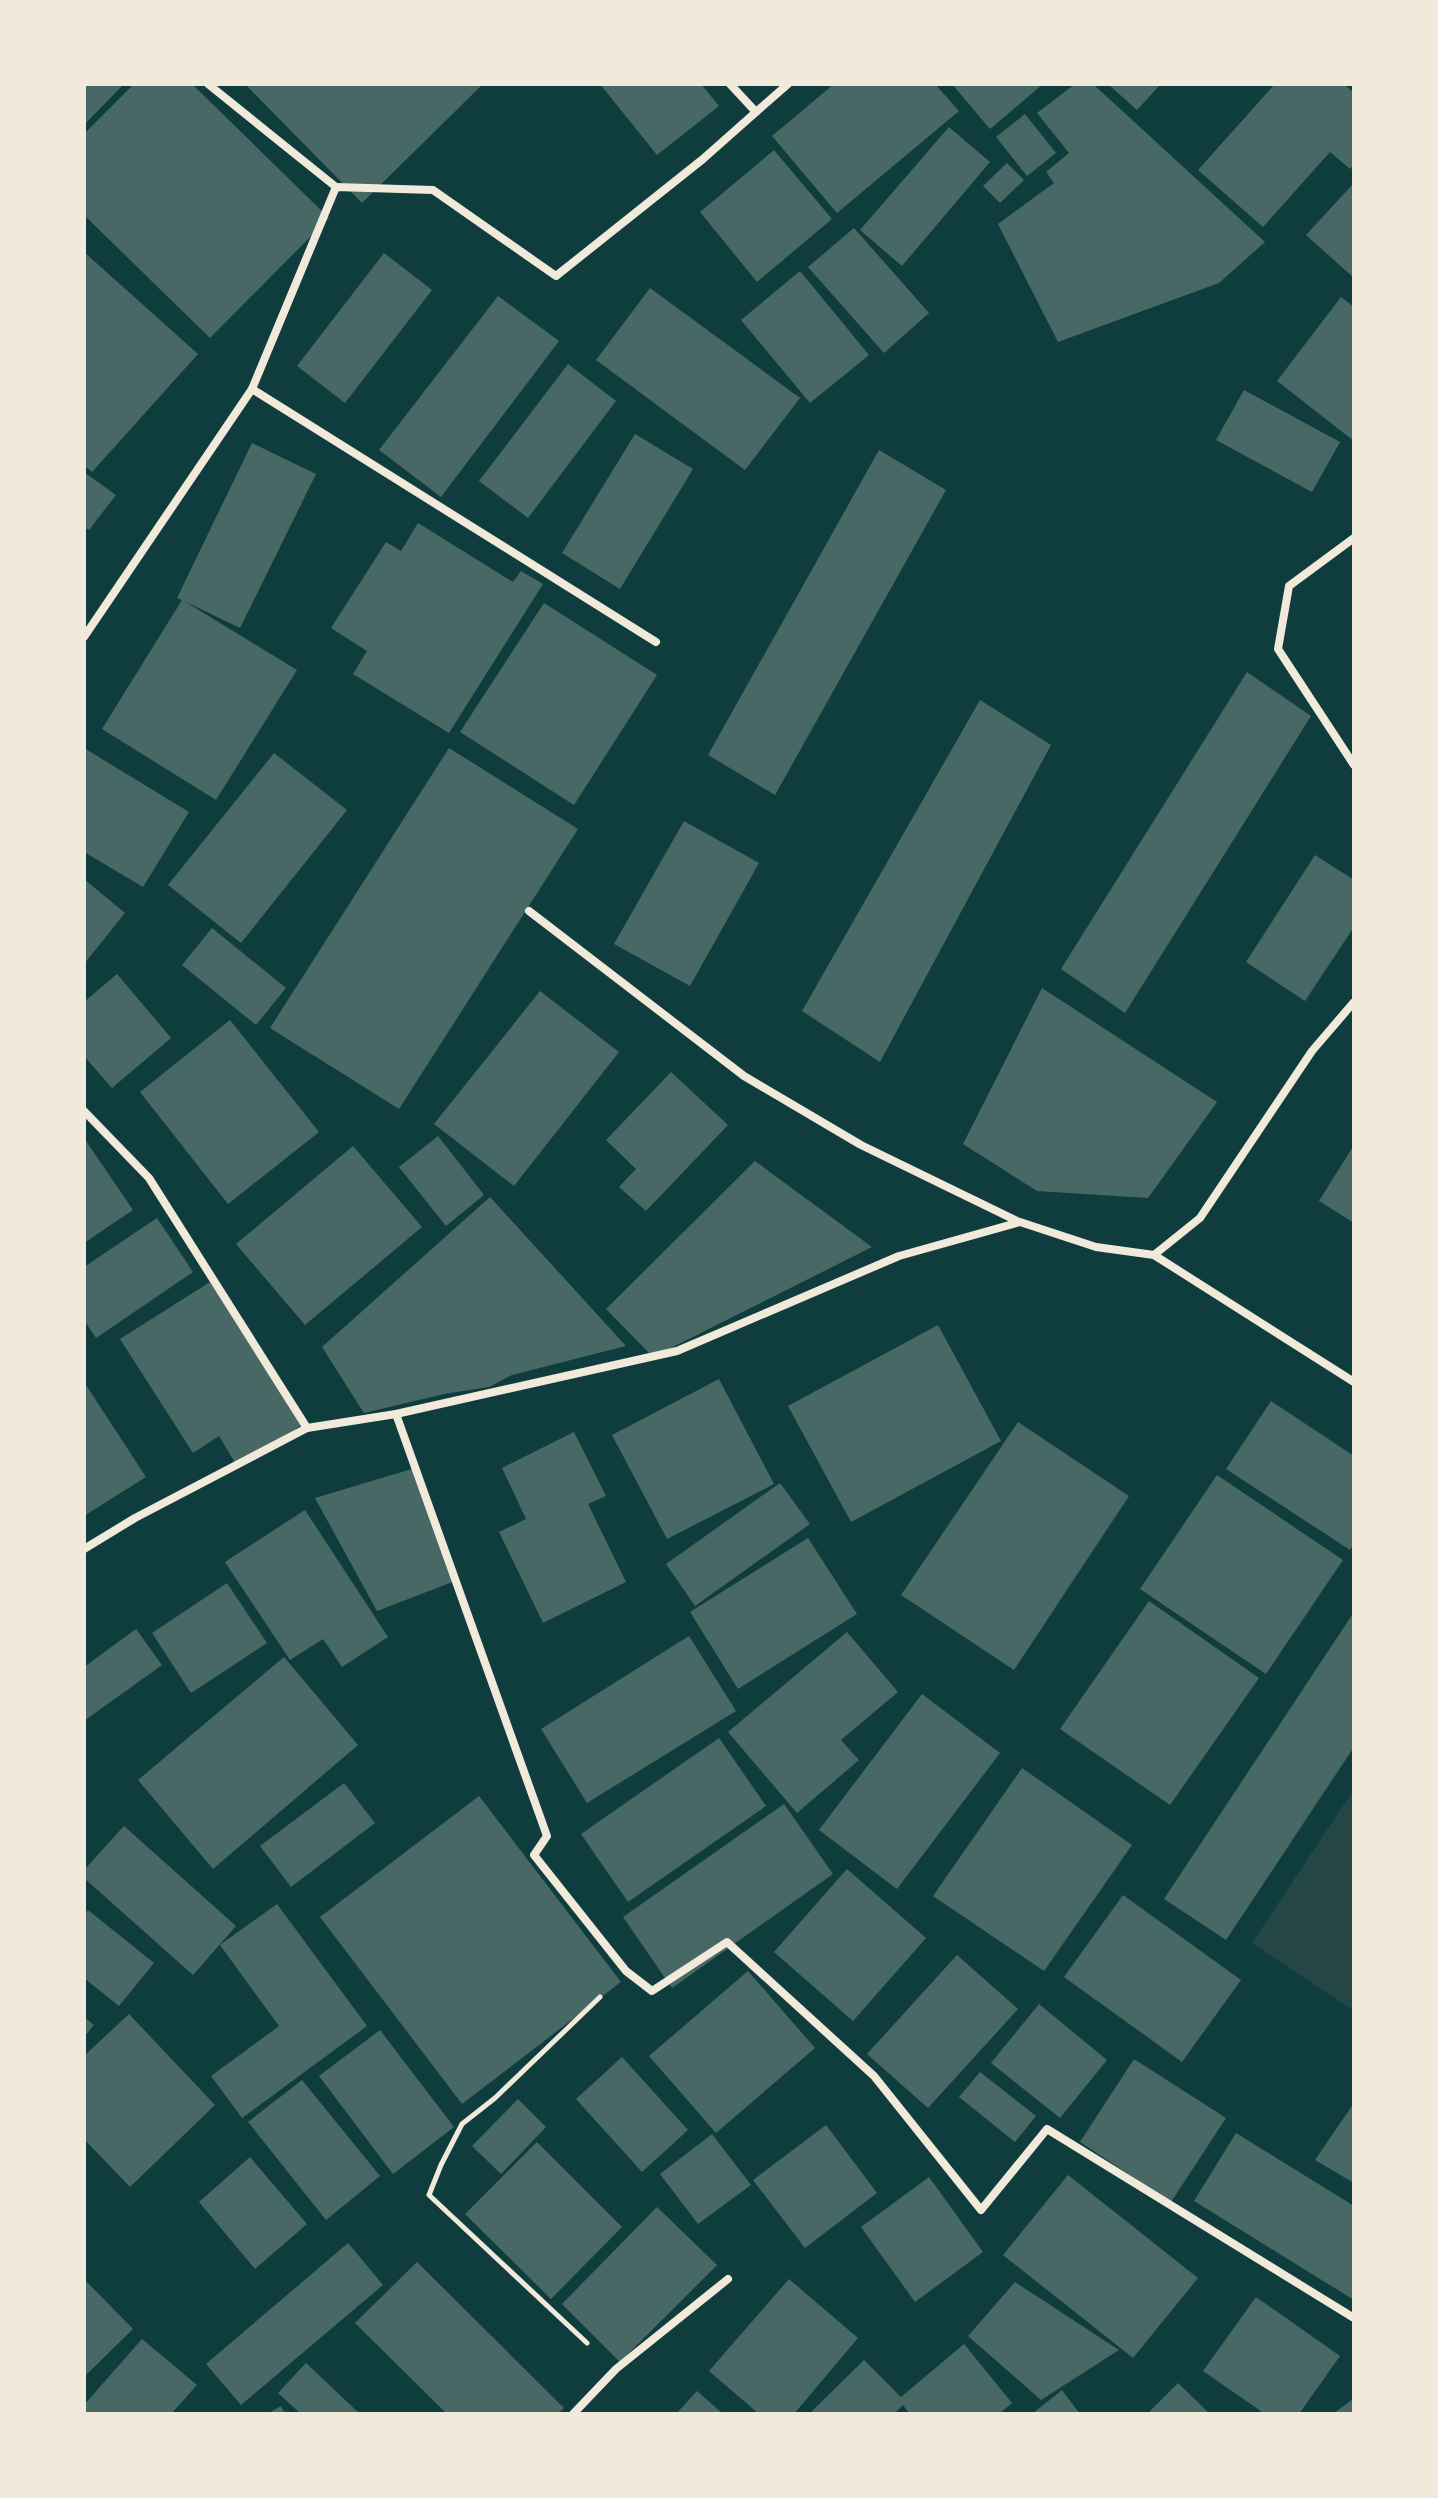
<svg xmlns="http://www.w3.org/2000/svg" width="1438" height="2498" viewBox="0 0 1438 2498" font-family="Cabin,sans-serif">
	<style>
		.green { fill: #244646 }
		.building { fill: #486865 }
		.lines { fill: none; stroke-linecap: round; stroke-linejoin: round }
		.path { stroke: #f1e9da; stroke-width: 5 }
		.minor { stroke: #f1e9da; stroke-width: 8 }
	</style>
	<rect width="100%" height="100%" fill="#0f3d3e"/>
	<!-- green -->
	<path class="green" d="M1354,1789V2011L1252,1943Z"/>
	<!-- building -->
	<g class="building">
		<path d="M84,84H124L84,125Z"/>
		<path d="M134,84H192L329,218L210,338L84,215V134Z"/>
		<path d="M245,84H483L362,203Z"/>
		<path d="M600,84H701L719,106L657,155Z"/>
		<path d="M834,84H935L959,111L837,213L772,136Z"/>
		<path d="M952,84H1043L990,129Z"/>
		<path d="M1075,84H1093L1265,242L1219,283L1058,342L998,224L1054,183L1046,172L1069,153L1037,113Z"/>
		<path d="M1108,84H1161L1137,110Z"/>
		<path d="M1275,84H1344L1354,93V164L1350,169L1330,152L1263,227L1198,170Z"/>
		<path d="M1025,114L1056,153L1027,176L996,137Z"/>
		<path d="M949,127L990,162L902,266L860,230Z"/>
		<path d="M774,150L832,219L757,282L700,212Z"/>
		<path d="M1007,163L1024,180L1000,203L983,186Z"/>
		<path d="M1354,183V278L1306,235Z"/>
		<path d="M854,228L929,313L884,353L808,267Z"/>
		<path d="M84,252L198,354L92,472L84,465Z"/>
		<path d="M384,253L432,290L345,403L297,366Z"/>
		<path d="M800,271L869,355L810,403L741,320Z"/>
		<path d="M650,288L800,398L745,470L596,360Z"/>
		<path d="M498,296L559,341L441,497L379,450Z"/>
		<path d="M1341,297L1354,307V441L1277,381Z"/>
		<path d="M568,364L616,401L528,518L479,481Z"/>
		<path d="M1244,390L1340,442L1312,492L1216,440Z"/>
		<path d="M635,434L693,469L620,589L562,553Z"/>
		<path d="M252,443L316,474L240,628L184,601L297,670L216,800L102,729L182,600L177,598Z"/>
		<path d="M879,450L946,490L775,795L708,755Z"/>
		<path d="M84,472L116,495L89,530L84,527Z"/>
		<path d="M418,523L513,582L521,571L543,584L449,733L353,674L367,651L331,628L386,542L401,551Z"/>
		<path d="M544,603L657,675L574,805L460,732Z"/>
		<path d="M1247,672L1311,716L1125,1013L1061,969Z"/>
		<path d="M980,700L1051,745L880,1062L802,1011Z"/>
		<path d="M84,748L189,812L143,887L84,852Z"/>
		<path d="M449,748L578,829L399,1109L270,1028Z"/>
		<path d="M274,753L347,810L241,943L168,885Z"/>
		<path d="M684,821L759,863L690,986L614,944Z"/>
		<path d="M1315,855L1354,880V927L1305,1001L1246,962Z"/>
		<path d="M84,879L125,913L84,964Z"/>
		<path d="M212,928L286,988L256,1025L182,965Z"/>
		<path d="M117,974L171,1038L112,1088L84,1056V1002Z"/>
		<path d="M1042,988L1217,1102L1148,1198L1037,1191L963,1144Z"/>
		<path d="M540,991L619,1052L514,1186L434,1124Z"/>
		<path d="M230,1020L319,1132L228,1204L140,1092Z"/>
		<path d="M671,1072L728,1125L646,1211L619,1187L636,1169L606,1140Z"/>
		<path d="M438,1136L484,1195L446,1226L399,1167Z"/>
		<path d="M84,1138L133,1210L84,1243Z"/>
		<path d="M1354,1145V1223L1319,1201Z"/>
		<path d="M353,1146L422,1227L305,1325L236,1244Z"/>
		<path d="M755,1161L872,1247L653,1357L606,1309Z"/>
		<path d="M490,1197L626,1346L512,1375L489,1387L444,1394L364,1413L322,1347Z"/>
		<path d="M157,1218L193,1272L96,1338L84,1320V1267Z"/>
		<path d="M210,1282L302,1425L237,1466L219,1436L193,1453L120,1339Z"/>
		<path d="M938,1325L1001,1441L851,1522L788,1406Z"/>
		<path d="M719,1379L774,1484L667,1539L612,1435Z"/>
		<path d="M84,1382L146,1477L84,1516Z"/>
		<path d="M1271,1401L1354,1456V1544L1350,1550L1226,1469Z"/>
		<path d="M1018,1422L1129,1496L1014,1670L901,1595Z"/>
		<path d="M574,1432L606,1496L588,1504L626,1582L543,1623L499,1532L526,1519L502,1468Z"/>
		<path d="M415,1468L455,1581L377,1611L315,1498Z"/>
		<path d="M1217,1475L1343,1560L1266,1674L1140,1589Z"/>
		<path d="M780,1483L810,1524L695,1606L666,1564Z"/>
		<path d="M305,1510L388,1637L342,1667L323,1639L290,1660L225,1562Z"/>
		<path d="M808,1538L857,1614L738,1689L690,1612Z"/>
		<path d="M227,1583L267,1643L191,1693L152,1633Z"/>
		<path d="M1149,1601L1259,1678L1170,1805L1060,1729Z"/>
		<path d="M1354,1612V1747L1226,1940L1164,1899Z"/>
		<path d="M136,1629L162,1665L84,1721V1667Z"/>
		<path d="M847,1632L898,1692L841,1740L859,1760L797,1813L728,1732Z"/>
		<path d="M689,1636L736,1711L587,1803L541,1729Z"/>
		<path d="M284,1657L358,1745L213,1869L138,1780Z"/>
		<path d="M922,1694L1000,1753L897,1889L819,1830Z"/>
		<path d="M719,1738L766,1806L628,1902L581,1834Z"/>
		<path d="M1022,1768L1132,1845L1044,1971L933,1896Z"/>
		<path d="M344,1783L375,1823L291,1887L260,1846Z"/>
		<path d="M479,1796L621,1982L462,2104L320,1917Z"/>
		<path d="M784,1804L833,1874L672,1988L623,1917Z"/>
		<path d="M124,1826L236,1926L193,1975L84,1878V1870Z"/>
		<path d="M847,1869L926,1938L853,2021L774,1952Z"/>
		<path d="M1123,1895L1241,1980L1182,2062L1064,1977Z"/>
		<path d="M277,1904L367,2026L242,2118L211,2076L279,2026L220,1945Z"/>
		<path d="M88,1910L154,1963L119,2006L84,1978V1915Z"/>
		<path d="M957,1955L1018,2009L928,2108L867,2054Z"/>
		<path d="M748,1971L815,2048L716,2133L649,2056Z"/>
		<path d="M1039,2004L1107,2060L1060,2118L991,2063Z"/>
		<path d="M129,2014L215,2105L130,2187L84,2139V2056Z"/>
		<path d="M84,2017L94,2025L84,2037Z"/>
		<path d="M380,2030L454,2127L393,2174L319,2076Z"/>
		<path d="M622,2057L688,2130L642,2172L576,2099Z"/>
		<path d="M1134,2059L1226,2118L1171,2202L1080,2142Z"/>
		<path d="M980,2072L1036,2116L1015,2142L959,2097Z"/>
		<path d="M302,2080L380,2176L326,2220L248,2122Z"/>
		<path d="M518,2099L546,2127L501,2174L472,2146Z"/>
		<path d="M1354,2103V2183L1315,2160Z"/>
		<path d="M826,2125L877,2193L805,2248L753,2180Z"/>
		<path d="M1236,2133L1354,2206V2300L1194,2201Z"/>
		<path d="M712,2134L751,2185L698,2224L660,2174Z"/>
		<path d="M537,2142L622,2227L551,2299L465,2214Z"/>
		<path d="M250,2157L307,2224L255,2269L199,2202Z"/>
		<path d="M1068,2175L1198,2278L1133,2358L1003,2255Z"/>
		<path d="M929,2177L983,2252L915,2302L861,2227Z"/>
		<path d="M657,2207L717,2265L620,2362L562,2304Z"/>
		<path d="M348,2243L383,2285L241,2405L206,2364Z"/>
		<path d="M417,2262L564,2408L558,2414H447L355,2323Z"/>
		<path d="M84,2279L133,2329L84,2377Z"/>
		<path d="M789,2279L858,2338L794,2414H759L709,2371Z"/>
		<path d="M1015,2282L1119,2350L1041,2400L968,2336Z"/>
		<path d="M1256,2297L1340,2356L1299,2414H1265L1203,2371Z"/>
		<path d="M142,2339L197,2385L171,2414H84V2405Z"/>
		<path d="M964,2344L1012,2403L999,2414H910L903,2405L894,2414H809L864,2360L901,2397Z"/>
		<path d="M306,2363L360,2414H301L278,2393Z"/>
		<path d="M1178,2383L1210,2414H1147Z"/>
		<path d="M1062,2390L1080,2414H1032Z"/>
		<path d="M697,2391L723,2414H676Z"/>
		<path d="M1353,2399L1354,2414H1333Z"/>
		<path d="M281,2406L285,2414H267Z"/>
	</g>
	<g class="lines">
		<!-- path -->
		<path class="path" d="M587,2343L429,2195L441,2165L462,2124L495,2098L600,1997"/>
		<!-- minor -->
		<g class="minor">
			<path d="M208,84L336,187"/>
			<path d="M730,84L756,112L788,84"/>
			<path d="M252,389L656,642"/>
			<path d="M1354,538L1289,586L1278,649L1354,765"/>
			<path d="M84,637L252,389L336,187L433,190L556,276L703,159L756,112"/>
			<path d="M529,911L744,1076L861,1145L1019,1222"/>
			<path d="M84,1111L149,1178L307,1428"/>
			<path d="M1154,1255L1354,1382"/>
			<path d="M396,1414L547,1836L534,1855L626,1971L652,1991L727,1942L874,2076L981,2210L1047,2129L1354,2318"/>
			<path d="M84,1549L135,1518L307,1428L396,1414L677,1351L899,1256L1020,1222L1096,1247L1154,1255L1200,1218L1312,1051L1354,1002"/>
			<path d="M573,2414L616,2369L728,2279"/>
		</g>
	</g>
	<!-- border -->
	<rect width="1438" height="2498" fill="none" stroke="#f1e9da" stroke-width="172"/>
</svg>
